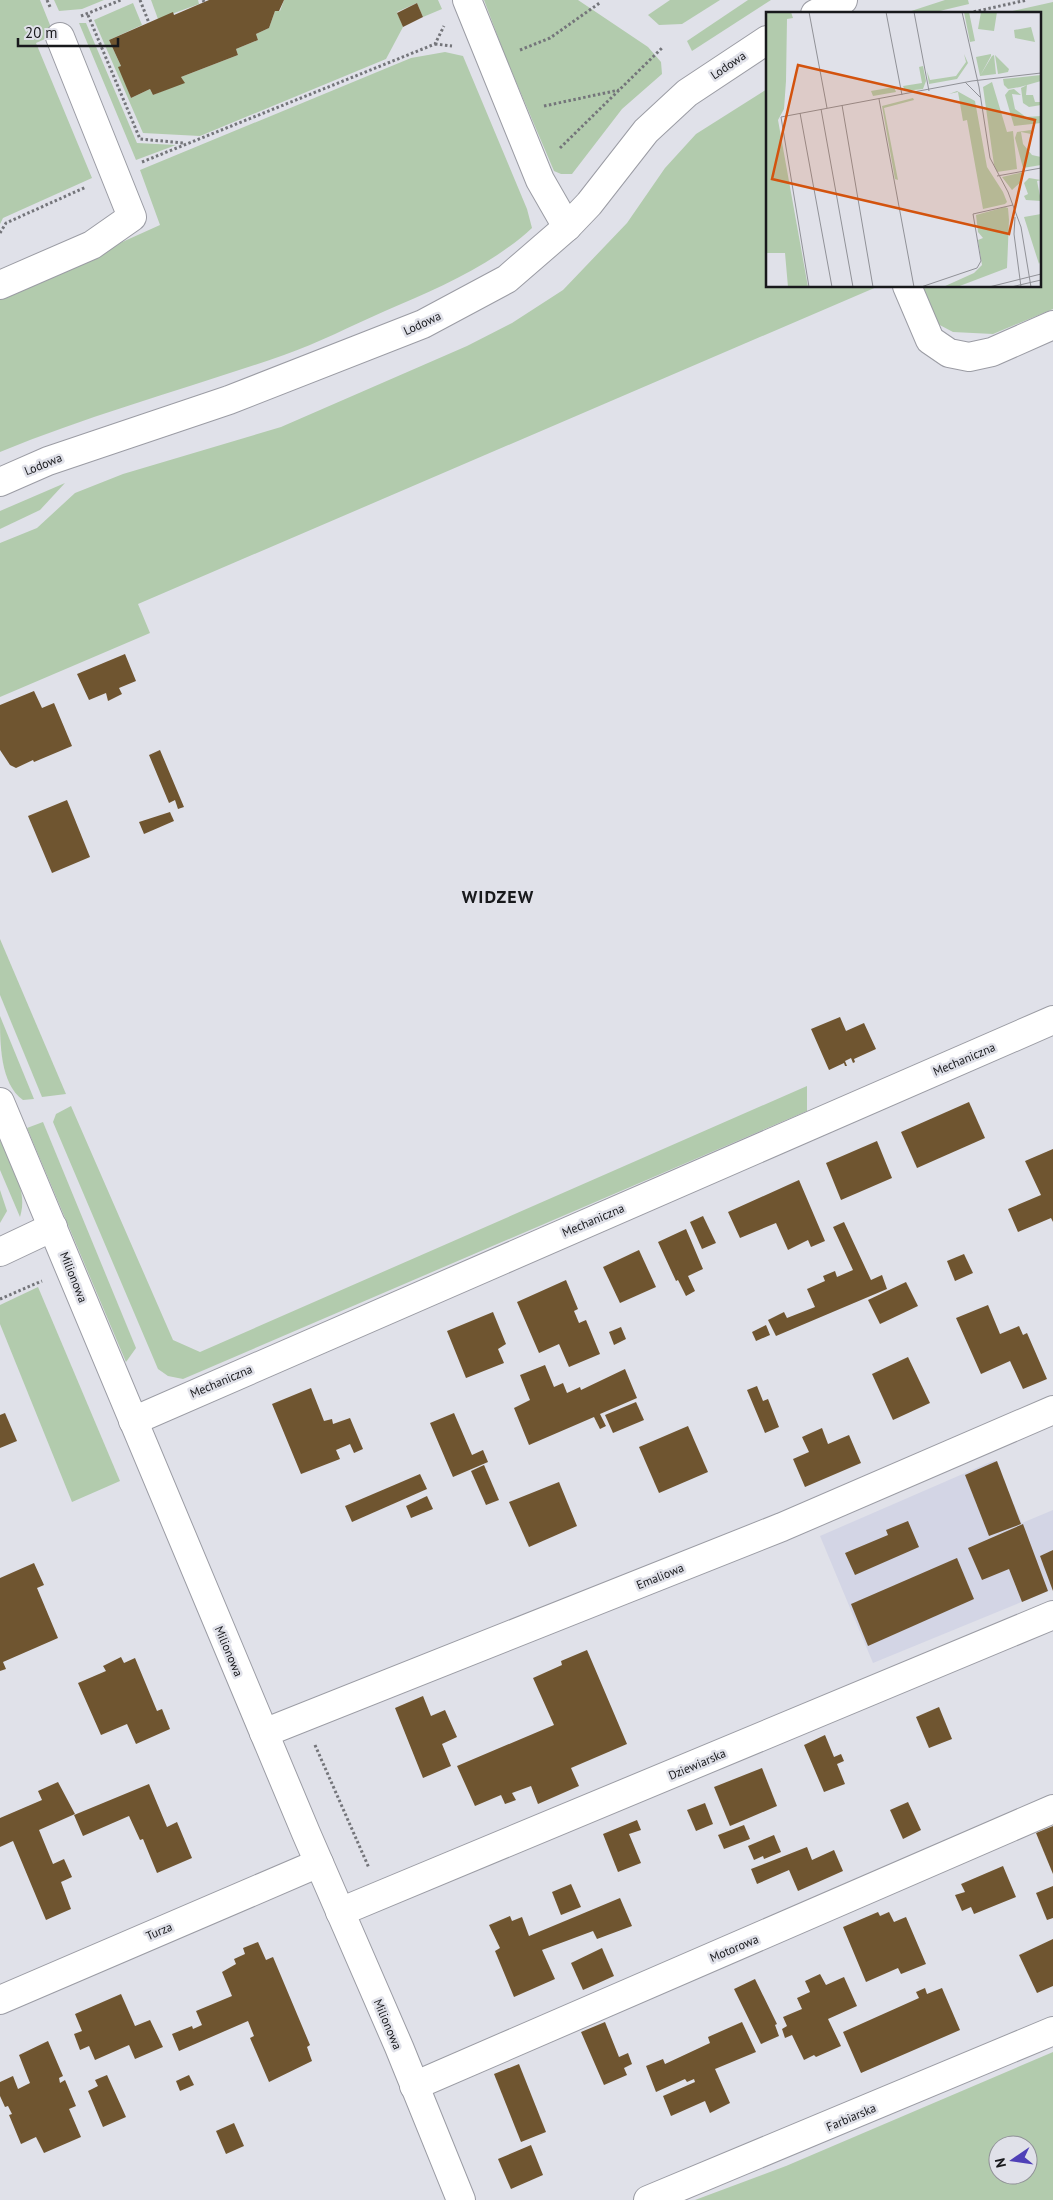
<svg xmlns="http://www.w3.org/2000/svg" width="1053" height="2200" viewBox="0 0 1053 2200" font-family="'PT Sans',sans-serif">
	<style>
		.built { fill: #d3d5e5 }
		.green { fill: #b2cbad; fill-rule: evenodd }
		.building { fill: #6f5530 }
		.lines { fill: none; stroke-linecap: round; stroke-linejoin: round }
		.minor-casing { stroke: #9b9ca4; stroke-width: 30 }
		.path { stroke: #74757a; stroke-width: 3; stroke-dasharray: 2.5 2.5; stroke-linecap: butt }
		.minor { stroke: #fff; stroke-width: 28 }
		.labels { text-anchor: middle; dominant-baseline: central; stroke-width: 5; stroke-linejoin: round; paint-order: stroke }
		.street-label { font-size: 12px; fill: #18191c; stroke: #e0e1e9 }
		.district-label { font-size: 18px; font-weight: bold; letter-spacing: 1px; fill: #18191c; stroke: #e0e1e9 }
		.inset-road { fill: none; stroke: #909197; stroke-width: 1 }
		.view { fill: #d3530e; fill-opacity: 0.15; stroke: #d3530e; stroke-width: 2.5 }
		.inset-edge { fill: none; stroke: #18191c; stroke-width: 2.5 }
	</style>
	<rect width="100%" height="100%" fill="#e0e1e9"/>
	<!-- built -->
	<path class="built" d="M995,1460L1022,1523L1053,1510V1589L873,1663L820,1536Z"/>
	<!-- green -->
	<g class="green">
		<path d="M0,0H40L54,35L36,43L92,178L3,218L0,224Z"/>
		<path d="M54,0H104L82,9L59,11Z"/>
		<path d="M151,0H198L199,4L158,19Z"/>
		<path d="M284,0H438L442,9L423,17L417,3L397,12L403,27L386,59L200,136L143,133L94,20L133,3L142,25L109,40L121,66L119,67L131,98L150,89L153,95L184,82L181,77L238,55L236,49L258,40L256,34L269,28L275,11H280Z"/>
		<path d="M484,0H578L648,47L661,62L662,74L622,109L572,174H561L554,171L505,56Z"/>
		<path d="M670,0H720L682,24L659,25L648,15Z"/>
		<path d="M748,0H771L692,51L687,41Z"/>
		<path d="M945,0H968L969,4L927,14H902Z"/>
		<path d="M1053,2V309L993,334L953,332L934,322L919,286H1039V14H999Z"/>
		<path d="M79,23H86L137,143L176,145L136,160Z"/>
		<path d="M445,52L463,56L527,209L532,228C491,266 436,289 385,311C351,326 318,343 284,355C189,388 92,414 0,452V297L160,225L140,170L411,58Z"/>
		<path d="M767,89V286H879L138,604L150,633L0,697V543L37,528L75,493L123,474L281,427L467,346L512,323L563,290L627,223L665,168L696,134Z"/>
		<path d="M65,483L40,510L0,529V511Z"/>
		<path d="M0,939L66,1094L42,1097L0,995Z"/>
		<path d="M0,1016L34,1099L23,1100C0,1084 0,1043 0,1016Z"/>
		<path d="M807,1086V1111L183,1379L168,1376L158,1369L53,1122L56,1114L71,1106L173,1340L200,1352Z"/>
		<path d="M43,1122L136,1348L126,1362L27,1128Z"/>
		<path d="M0,1140C10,1163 29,1191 20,1217L0,1170Z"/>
		<path d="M0,1190L7,1211L0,1223Z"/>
		<path d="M38,1287L120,1481L72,1502L0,1324V1305Z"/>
		<path d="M1053,2052V2200H695L786,2166ZM998,2145H1028V2175H998Z"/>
	</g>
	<!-- building -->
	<g class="building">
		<path d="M209,0H284L279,11H275L269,28L256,34L258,40L236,49L238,55L181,77L185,83L153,95L150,89L131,98L118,67L121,66L109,40L173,12L174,15Z"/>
		<path d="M417,3L423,17L403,27L397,13Z"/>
		<path d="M125,654L136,681L119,688L122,694L108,701L106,693L89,700L77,674Z"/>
		<path d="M34,691L42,708L54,703L72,746L34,762L33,760L16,768L10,765L0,750V705Z"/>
		<path d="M160,750L184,807L178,809L175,800L169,803L149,755Z"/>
		<path d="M67,800L90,857L52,873L28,816Z"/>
		<path d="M170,812L174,821L144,834L139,822Z"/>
		<path d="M840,1017L846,1031L864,1023L876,1049L854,1059L855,1062L853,1063L851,1058L845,1061L847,1066H845L844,1063L829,1070L811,1029Z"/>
		<path d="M969,1102L985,1138L917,1168L901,1132Z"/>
		<path d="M877,1141L892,1178L841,1200L826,1163Z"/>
		<path d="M1053,1149V1222L1051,1218L1018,1232L1008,1209L1041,1195L1025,1161Z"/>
		<path d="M799,1180L825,1241L811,1247L808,1240L788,1250L776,1223L740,1238L728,1212Z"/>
		<path d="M703,1216L716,1243L702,1249L690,1222Z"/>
		<path d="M844,1222L871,1280L882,1275L887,1289L776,1336L768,1320L784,1312L787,1318L815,1307L807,1289L825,1281L823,1276L835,1271L837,1277L853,1270L833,1227Z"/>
		<path d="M686,1229L703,1269L688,1276L695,1291L686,1296L678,1280L676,1281L658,1242Z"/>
		<path d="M639,1250L656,1287L620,1303L603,1267Z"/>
		<path d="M964,1254L973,1273L955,1281L947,1261Z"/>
		<path d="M566,1280L578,1309L574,1311L579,1323L586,1320L600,1354L569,1367L559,1344L539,1353L517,1302Z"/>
		<path d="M906,1282L918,1306L880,1324L868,1300Z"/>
		<path d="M988,1305L1000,1334L1019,1326L1023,1335L1027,1333L1047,1379L1023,1389L1010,1361L981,1374L956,1318Z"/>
		<path d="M493,1312L506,1344L498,1349L504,1363L466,1378L447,1331Z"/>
		<path d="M766,1325L770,1335L756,1341L752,1332Z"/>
		<path d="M621,1327L626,1339L614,1345L609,1332Z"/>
		<path d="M908,1357L930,1403L893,1420L872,1374Z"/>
		<path d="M545,1365L554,1387L563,1383L567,1393L580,1387L581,1390L625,1369L637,1398L600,1414L606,1426L600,1429L594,1417L529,1445L514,1408L530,1400L520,1375Z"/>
		<path d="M757,1386L763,1401L768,1399L779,1427L765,1433L747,1390Z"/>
		<path d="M311,1388L324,1421L332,1419L333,1424L350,1418L363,1449L354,1453L350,1444L336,1450L340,1459L301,1474L272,1404Z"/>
		<path d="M636,1402L644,1420L613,1433L605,1415Z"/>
		<path d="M5,1413L17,1441L0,1448V1415Z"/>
		<path d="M454,1413L472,1455L483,1450L488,1462L453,1477L430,1423Z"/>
		<path d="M688,1426L708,1472L659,1493L639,1447Z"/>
		<path d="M822,1428L828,1444L849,1435L861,1463L805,1487L793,1459L809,1452L802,1437Z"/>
		<path d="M997,1461L1021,1524L989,1536L965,1475Z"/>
		<path d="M484,1465L499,1500L486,1505L471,1471Z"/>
		<path d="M420,1474L427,1489L352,1522L345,1506Z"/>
		<path d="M559,1482L577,1526L529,1547L509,1502Z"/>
		<path d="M427,1496L433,1509L411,1518L406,1506Z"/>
		<path d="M908,1521L919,1547L855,1575L845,1553L888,1535L886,1530Z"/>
		<path d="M1023,1524L1048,1591L1022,1602L1009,1569L982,1580L968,1548Z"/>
		<path d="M1053,1550V1591L1040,1556Z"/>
		<path d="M957,1558L974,1599L868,1646L851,1604Z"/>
		<path d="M34,1563L44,1585L37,1588L58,1638L3,1662L6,1669L0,1671V1578Z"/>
		<path d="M587,1650L627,1744L571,1768L579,1786L538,1804L531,1786L512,1793L516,1800L505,1804L501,1795L475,1806L457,1766L554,1725L533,1678L562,1665L561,1661Z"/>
		<path d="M121,1657L124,1663L135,1658L157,1711L162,1709L170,1729L136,1744L127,1724L101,1735L78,1683L106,1671L103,1666Z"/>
		<path d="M423,1696L431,1716L445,1710L457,1737L442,1744L451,1766L423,1778L395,1708Z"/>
		<path d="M939,1707L952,1739L929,1748L916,1717Z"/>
		<path d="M825,1735L834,1757L841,1754L844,1761L837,1764L845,1784L824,1792L804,1745Z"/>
		<path d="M762,1768L777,1806L730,1826L714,1787Z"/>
		<path d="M58,1782L75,1814L39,1830L53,1864L64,1859L72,1877L61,1882L71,1909L46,1920L13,1841L0,1847V1818L42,1800L38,1791Z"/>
		<path d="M149,1784L167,1827L177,1822L192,1858L157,1873L143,1839L140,1840L129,1816L83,1836L74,1815Z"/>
		<path d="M908,1802L921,1830L903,1839L890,1810Z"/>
		<path d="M705,1803L713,1824L696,1831L687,1810Z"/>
		<path d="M637,1820L641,1830L629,1834L641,1863L618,1872L603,1834Z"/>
		<path d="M744,1825L750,1839L724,1849L718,1835Z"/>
		<path d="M1053,1826V1874L1036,1833Z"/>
		<path d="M774,1835L781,1852L764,1859L763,1856L754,1860L748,1846Z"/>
		<path d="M807,1847L812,1860L834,1850L843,1871L798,1891L789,1870L757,1884L751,1869Z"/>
		<path d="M1003,1866L1016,1897L974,1914L971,1907L962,1911L955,1895L965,1892L961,1884Z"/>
		<path d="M571,1884L581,1907L561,1915L552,1892Z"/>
		<path d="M1053,1886V1918L1047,1920L1036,1893Z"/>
		<path d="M620,1898L632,1926L597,1939L593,1931L542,1950L555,1979L514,1997L495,1951L500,1948L489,1925L510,1916L512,1921L522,1917L529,1936Z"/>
		<path d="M878,1912L880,1916L889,1912L894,1922L906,1917L926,1964L901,1974L898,1968L866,1982L843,1927Z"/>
		<path d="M1053,1939V1986L1037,1993L1019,1955Z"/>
		<path d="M258,1942L266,1960L273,1957L310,2045L307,2047L312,2061L269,2082L250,2038L254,2036L248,2021L179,2051L172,2034L192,2026L193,2029L202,2025L196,2011L232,1996L222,1972L236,1964L234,1959L245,1954L243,1948Z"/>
		<path d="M602,1948L614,1976L583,1990L571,1963Z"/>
		<path d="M820,1974L826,1985L844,1977L857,2006L828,2019L841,2046L816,2057L814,2055L804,2060L792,2035L785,2038L782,2029L787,2026L783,2017L802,2009L797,1998L810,1992L805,1981Z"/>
		<path d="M755,1979L777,2024L775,2025L779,2036L761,2044L734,1989Z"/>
		<path d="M925,1988L927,1994L942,1988L960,2030L861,2073L843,2032L919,1998L916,1992Z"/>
		<path d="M121,1994L135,2026L150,2020L163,2047L135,2059L129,2045L95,2060L89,2046L80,2050L74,2034L82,2031L75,2014Z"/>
		<path d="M605,2022L619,2057L628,2053L632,2064L624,2068L627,2075L604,2085L581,2032Z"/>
		<path d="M742,2022L756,2052L715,2069L730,2103L710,2113L705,2101L671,2116L663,2096L695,2082L694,2079L687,2082L685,2079L656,2092L646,2066L663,2059L665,2064L710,2043L708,2037Z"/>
		<path d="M48,2041L63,2076L59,2078L60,2083L65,2080L76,2106L69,2109L81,2137L44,2153L36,2137L21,2144L9,2115L12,2114L8,2106L5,2107L0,2096V2082L13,2076L18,2089L30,2083L19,2055Z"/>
		<path d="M519,2064L546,2132L521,2142L494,2074Z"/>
		<path d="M107,2075L126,2117L103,2127L88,2091L98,2086L95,2080Z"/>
		<path d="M189,2075L194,2085L180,2091L176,2081Z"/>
		<path d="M234,2123L244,2146L226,2154L216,2131Z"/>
		<path d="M531,2145L543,2175L511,2189L498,2159Z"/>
	</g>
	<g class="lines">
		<defs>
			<g id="minor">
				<path d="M467,0L540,180L567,227"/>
				<path d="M815,14L843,0"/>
				<path d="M0,285L92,245L132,217L60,37"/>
				<path d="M907,286L930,340L949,353L969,357L992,352L1053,325"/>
				<path d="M0,482L48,461L229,400L423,324L507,279L567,227L589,204L646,131L687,93L767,40"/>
				<path d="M0,1102L306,1833L399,2047L461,2200"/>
				<path d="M0,1252L53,1227"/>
				<path d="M133,1421L1053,1020"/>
				<path d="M264,1733L782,1527L1053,1410"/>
				<path d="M340,1912L1053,1615"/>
				<path d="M0,2000L319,1863"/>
				<path d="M414,2086L1053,1809"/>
				<path d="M648,2200L1053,2031"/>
			</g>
		</defs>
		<!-- minor casing -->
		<use href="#minor" class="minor-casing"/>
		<!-- path -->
		<g class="path">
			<path d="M47,0L51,9"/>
			<path d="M140,0L149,23"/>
			<path d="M203,0L204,2"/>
			<path d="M964,14L1027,0"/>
			<path d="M88,15L140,139L184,143"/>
			<path d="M81,16L121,0"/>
			<path d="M435,44L452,46"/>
			<path d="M520,50L550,38L601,2"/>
			<path d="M544,106L619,90"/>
			<path d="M560,148L663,47"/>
			<path d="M142,162L435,44L444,26"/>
			<path d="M0,233L6,223L86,187"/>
			<path d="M0,1299L42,1281"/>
			<path d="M315,1745L369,1868"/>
		</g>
		<!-- minor -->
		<use href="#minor" class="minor"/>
	</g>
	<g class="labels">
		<!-- street labels -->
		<g class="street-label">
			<text transform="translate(728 65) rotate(-34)">Lodowa</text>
			<text transform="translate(422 323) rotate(-25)">Lodowa</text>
			<text transform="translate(43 464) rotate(-22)">Lodowa</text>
			<text transform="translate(964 1059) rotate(-23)">Mechaniczna</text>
			<text transform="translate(593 1220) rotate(-23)">Mechaniczna</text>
			<text transform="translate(74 1277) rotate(68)">Milionowa</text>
			<text transform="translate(221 1381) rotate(-23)">Mechaniczna</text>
			<text transform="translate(660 1576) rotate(-22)">Emaliowa</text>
			<text transform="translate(229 1651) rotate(67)">Milionowa</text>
			<text transform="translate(697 1764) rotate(-23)">Dziewiarska</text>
			<text transform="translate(159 1931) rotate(-23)">Turza</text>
			<text transform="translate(734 1948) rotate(-23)">Motorowa</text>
			<text transform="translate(388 2024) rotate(67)">Milionowa</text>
			<text transform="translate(851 2117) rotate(-23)">Farbiarska</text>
		</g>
		<!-- district labels -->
		<g class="district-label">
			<text x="498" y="896">WIDZEW</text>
		</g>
	</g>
	<!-- overview -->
	<g transform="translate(766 12)">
		<rect width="275" height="275" fill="#e0e1e9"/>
		<path d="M0,0H25L27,6L21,7L20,69L18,97L12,108L42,275H22L19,241H0ZM198,0H203L209,29L204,30ZM215,0H231L228,19L212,17ZM265,15L269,30L249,26L248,18ZM198,42L202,51L191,67L163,72L161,59L164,68L190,64L200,50ZM225,42V44L214,64L210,45ZM228,43L230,62L214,64L226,44ZM229,43L243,57L242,60L232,62ZM157,54L160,69L157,77L139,79L137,74L156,71L153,55ZM275,63V69L254,75L242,77L238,73L237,67ZM226,70L241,120L247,119L251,157L231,160L228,153L217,75ZM261,73L260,83H267L269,90H274L275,85V93L263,95L257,91L255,76ZM128,75L130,80L107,84L105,79ZM248,77L255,83L246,82L249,97L260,105L275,104V111L248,114L239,83L243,78ZM191,79L209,89L221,155L237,180L241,190L239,192L217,197L201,108L197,109L192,80L183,82ZM147,86L148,88L118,96L132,168L129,167L116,94ZM265,118V122L255,120L257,132L266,143L275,145V153L257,156L249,126L251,120ZM258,160L256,169L246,178L236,165ZM263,166L275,168L271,169L275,189L260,188L258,184L262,182L258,171ZM239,195L242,196L243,208L241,256L191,275H177L208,261L216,253L212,228L217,226L212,220L210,203ZM275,202V248L273,252L258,205Z" fill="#b2cbad"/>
		<path class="inset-road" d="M43,0L61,96M120,0L136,83M148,0L163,79M196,0L213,75L224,146L242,180L255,215L265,275M199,70L215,86M113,87L148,275M76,93L107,275M55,97L87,275M34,101L66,275M231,164L275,156M249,205L248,222L255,275M43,275L15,105L206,69L275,61M155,275L211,256L215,249L207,202L247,193M223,275L275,262M245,275L275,268"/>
		<path class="view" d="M32,53L269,108L243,222L6,167Z"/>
		<rect width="275" height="275" class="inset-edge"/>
	</g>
	<!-- north arrow -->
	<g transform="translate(1013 2160) rotate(257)"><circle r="24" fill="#e0e1e9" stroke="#909197"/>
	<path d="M0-4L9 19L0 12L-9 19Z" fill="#4f40b7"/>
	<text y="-8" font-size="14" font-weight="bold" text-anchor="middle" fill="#18191c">N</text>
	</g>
	<!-- scale -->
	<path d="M18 38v8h100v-8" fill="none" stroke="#18191c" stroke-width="2.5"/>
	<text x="25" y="38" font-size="15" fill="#18191c" stroke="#e0e1e9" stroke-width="4" paint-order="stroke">20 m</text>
</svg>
